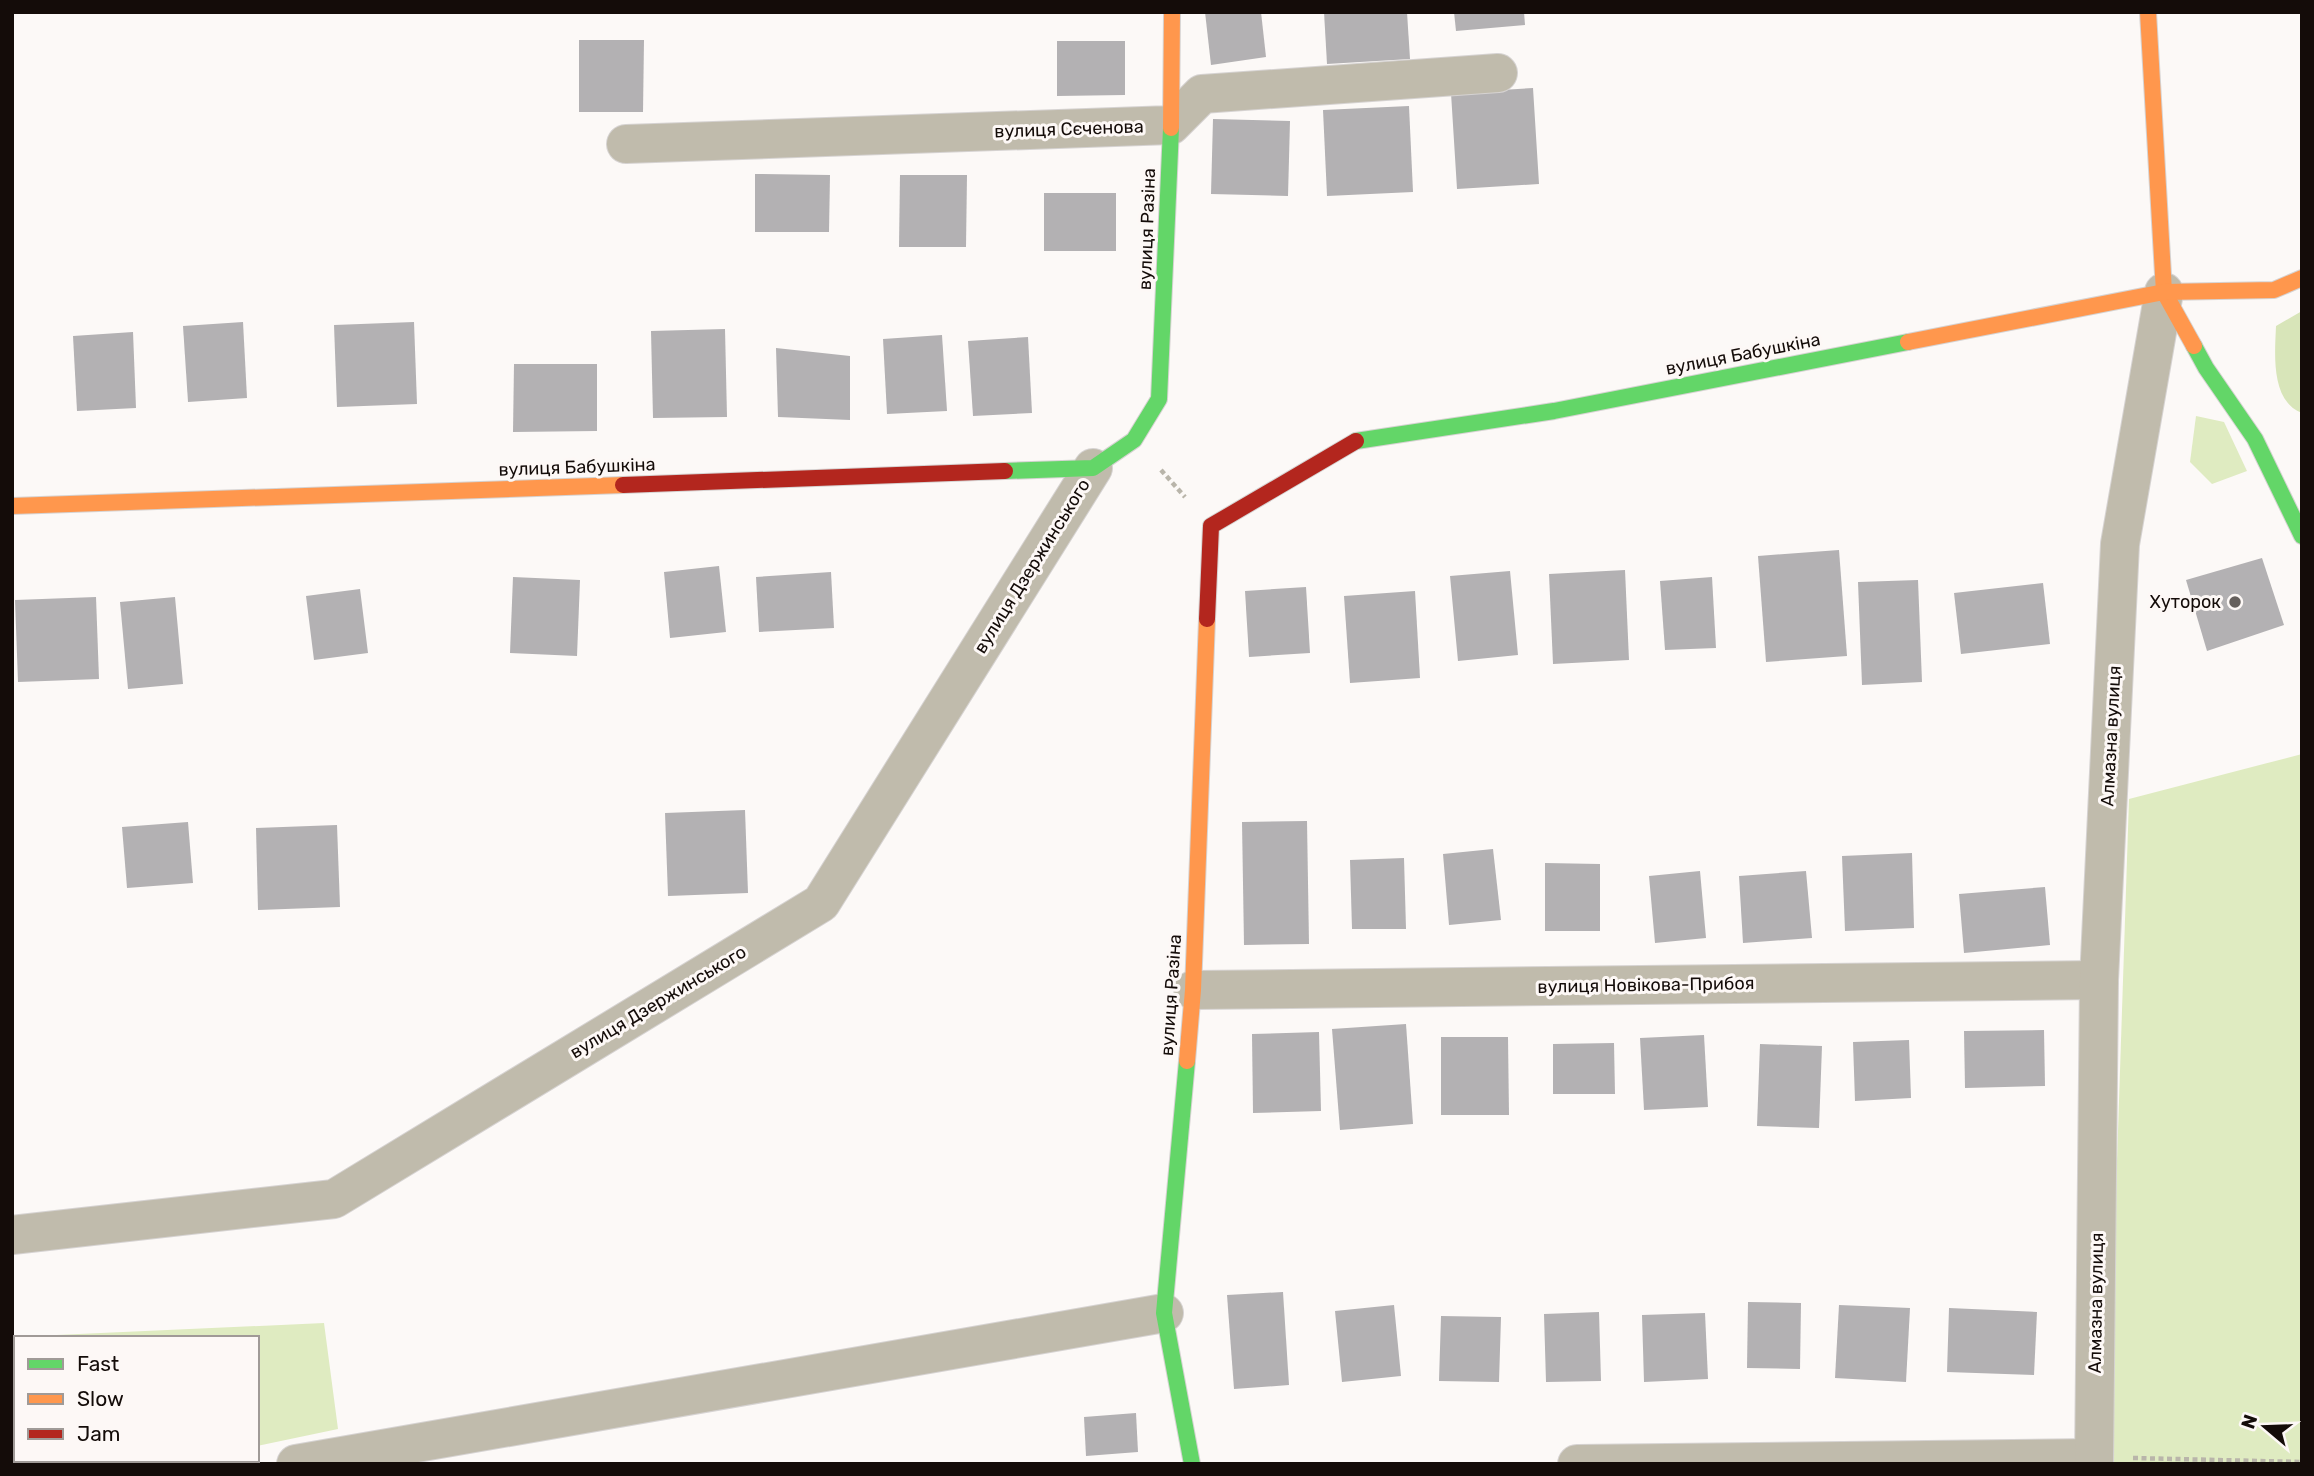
<svg xmlns="http://www.w3.org/2000/svg" width="2314" height="1476" viewBox="0 0 2314 1476" font-family="Rubik,sans-serif">
	<style>
		.green { fill: #dfebc1 }
		.forest { fill: #d8e5b9 }
		.building { fill: #b3b1b3 }
		.lines { fill: none; stroke-linecap: round; stroke-linejoin: round }
		.street-casing { stroke: #d6d3d2; stroke-width: 40 }
		.fast-casing { stroke: #d6d3d2; stroke-width: 18 }
		.slow-casing { stroke: #d6d3d2; stroke-width: 18 }
		.jam-casing { stroke: #d6d3d2; stroke-width: 18 }
		.path { stroke: #b9b5aa; stroke-width: 4.5; stroke-dasharray: 5 3.5; stroke-linecap: butt }
		.street { stroke: #c0bbac; stroke-width: 38 }
		.fast { stroke: #63d668; stroke-width: 16 }
		.slow { stroke: #ff974d; stroke-width: 16 }
		.jam { stroke: #b3261e; stroke-width: 16 }
		.poi-dot { fill: #655f5c; stroke: #fdf8f6; stroke-width: 2.5 }
		.labels { text-anchor: middle; dominant-baseline: central; stroke-width: 6; stroke-linejoin: round; paint-order: stroke }
		.street-label { font-size: 18px; fill: #140c09; stroke: #fdf8f6 }
		.poi-label { font-size: 18px; fill: #140c09; stroke: #fdf8f6; text-anchor: end }
	</style>
	<rect width="100%" height="100%" fill="#fcf9f7"/>
	<!-- green -->
	<g class="green">
		<path d="M2196,416L2224,422L2247,471L2212,484L2190,462Z"/>
		<path d="M2302,754V1464H2107L2129,799Z"/>
		<path d="M324,1323L338,1429L257,1446V1338H16V1460H187L170,1464H12V1337Z"/>
	</g>
	<!-- forest -->
	<path class="forest" d="M2302,311V413C2270,401 2275,353 2276,326Z"/>
	<!-- building -->
	<g class="building">
		<path d="M1205,12H1261L1266,57L1211,65Z"/>
		<path d="M1324,12H1407L1410,59L1327,64Z"/>
		<path d="M1454,12H1524L1525,25L1456,31Z"/>
		<path d="M579,40H644L643,112H579Z"/>
		<path d="M1057,41H1125V95L1057,96Z"/>
		<path d="M1533,88L1539,184L1457,189L1451,93Z"/>
		<path d="M1409,106L1413,192L1327,196L1323,110Z"/>
		<path d="M1213,119L1290,121L1288,196L1211,194Z"/>
		<path d="M755,174L830,175L829,232H755Z"/>
		<path d="M900,175H967L966,247H899Z"/>
		<rect x="1044" y="193" width="72" height="58"/>
		<path d="M243,322L247,398L188,402L183,326Z"/>
		<path d="M414,322L417,404L337,407L334,325Z"/>
		<path d="M725,329L727,417L653,418L651,331Z"/>
		<path d="M133,332L136,408L77,411L73,336Z"/>
		<path d="M942,335L947,411L887,414L883,339Z"/>
		<path d="M1028,337L1032,413L973,416L968,341Z"/>
		<path d="M776,348L850,356V420L778,417Z"/>
		<path d="M514,364H597V431L513,432Z"/>
		<path d="M1839,550L1847,656L1766,662L1758,556Z"/>
		<path d="M2262,558L2284,625L2207,651L2186,580Z"/>
		<path d="M719,566L726,632L670,638L664,572Z"/>
		<path d="M1625,570L1629,660L1553,664L1549,574Z"/>
		<path d="M1510,571L1518,655L1458,661L1450,576Z"/>
		<path d="M831,572L834,628L759,632L756,577Z"/>
		<path d="M513,577L580,580L577,656L510,653Z"/>
		<path d="M1712,577L1716,648L1665,650L1660,581Z"/>
		<path d="M1918,580L1922,682L1862,685L1858,582Z"/>
		<path d="M2043,583L2050,644L1961,654L1954,593Z"/>
		<path d="M1306,587L1310,653L1249,657L1245,591Z"/>
		<path d="M360,589L368,653L314,660L306,596Z"/>
		<path d="M1415,591L1420,678L1350,683L1344,596Z"/>
		<path d="M96,597L99,679L18,682L15,600Z"/>
		<path d="M175,597L183,684L128,689L120,602Z"/>
		<path d="M745,810L748,893L668,896L665,813Z"/>
		<path d="M1307,821L1309,944L1244,945L1242,822Z"/>
		<path d="M188,822L193,883L127,888L122,827Z"/>
		<path d="M337,825L340,907L258,910L256,828Z"/>
		<path d="M1493,849L1501,920L1449,925L1443,854Z"/>
		<path d="M1912,853L1914,928L1845,931L1842,856Z"/>
		<path d="M1404,858L1406,929H1352L1350,860Z"/>
		<path d="M1545,863L1600,864V931H1545Z"/>
		<path d="M1700,871L1706,938L1655,943L1649,876Z"/>
		<path d="M1806,871L1812,938L1743,943L1739,876Z"/>
		<path d="M2045,887L2050,945L1964,953L1959,894Z"/>
		<path d="M1406,1024L1413,1124L1340,1130L1332,1029Z"/>
		<path d="M2044,1030L2045,1086L1965,1088L1964,1031Z"/>
		<path d="M1319,1032L1321,1111L1253,1113L1252,1034Z"/>
		<path d="M1704,1035L1708,1107L1644,1110L1640,1038Z"/>
		<path d="M1441,1037H1508L1509,1115H1441Z"/>
		<path d="M1909,1040L1911,1098L1855,1101L1853,1042Z"/>
		<path d="M1614,1043L1615,1094H1553V1044Z"/>
		<path d="M1760,1044L1822,1046L1819,1128L1757,1126Z"/>
		<path d="M1283,1292L1289,1385L1234,1389L1227,1295Z"/>
		<path d="M1748,1302L1801,1303L1800,1369L1747,1368Z"/>
		<path d="M1394,1305L1401,1376L1342,1382L1335,1311Z"/>
		<path d="M1839,1305L1910,1308L1906,1382L1835,1378Z"/>
		<path d="M1949,1308L2037,1312L2034,1375L1947,1372Z"/>
		<path d="M1599,1312L1601,1381L1546,1382L1544,1314Z"/>
		<path d="M1705,1313L1708,1379L1644,1382L1642,1315Z"/>
		<path d="M1441,1316L1501,1317L1499,1382L1439,1381Z"/>
		<path d="M1136,1413L1138,1452L1086,1456L1084,1417Z"/>
	</g>
	<g class="lines">
		<defs>
			<g id="street">
				<path d="M626,144L1171,125L1202,94L1498,73"/>
				<path d="M1193,990L2099,980"/>
				<path d="M12,1235L334,1199L821,903L1093,468"/>
				<path d="M296,1464L1164,1313"/>
				<path d="M1577,1464L2094,1458"/>
				<path d="M2094,1464L2099,980L2120,544L2164,292"/>
			</g>
			<g id="fast">
				<path d="M2194,346L2206,368L2255,439L2302,536"/>
				<path d="M1356,441L1554,411L1908,342"/>
				<path d="M1005,471L1093,468L1134,440L1159,399L1171,128"/>
				<path d="M1187,1061L1164,1313L1192,1464"/>
			</g>
			<g id="slow">
				<path d="M2148,12L2164,292L2194,346"/>
				<path d="M1171,128L1172,12"/>
				<path d="M1908,342L2164,292L2274,290L2302,278"/>
				<path d="M12,506L623,485"/>
				<path d="M1187,1061L1193,990L1207,619"/>
			</g>
			<g id="jam">
				<path d="M623,485L1005,471"/>
				<path d="M1207,619L1211,526L1356,441"/>
			</g>
		</defs>
		<!-- street casing -->
		<use href="#street" class="street-casing"/>
		<!-- fast casing -->
		<use href="#fast" class="fast-casing"/>
		<!-- slow casing -->
		<use href="#slow" class="slow-casing"/>
		<!-- jam casing -->
		<use href="#jam" class="jam-casing"/>
		<!-- path -->
		<g class="path">
			<path d="M1161,470L1185,497"/>
			<path d="M2133,1458L2302,1462"/>
		</g>
		<!-- street -->
		<use href="#street" class="street"/>
		<!-- fast -->
		<use href="#fast" class="fast"/>
		<!-- slow -->
		<use href="#slow" class="slow"/>
		<!-- jam -->
		<use href="#jam" class="jam"/>
	</g>
	<!-- markers -->
	<circle class="poi-dot" cx="2235" cy="602" r="7"/>
	<g class="labels">
		<!-- street labels -->
		<g class="street-label">
			<text transform="translate(1069 129) rotate(-2)">вулиця Сєченова</text>
			<text transform="translate(1147 229) rotate(-88)">вулиця Разіна</text>
			<text transform="translate(1743 354) rotate(-11)">вулиця Бабушкіна</text>
			<text transform="translate(577 467) rotate(-2)">вулиця Бабушкіна</text>
			<text transform="translate(1032 566) rotate(-58)">вулиця Дзержинського</text>
			<text transform="translate(2111 736) rotate(-87)">Алмазна вулиця</text>
			<text transform="translate(1646 985) rotate(-1)">вулиця Новікова-Прибоя</text>
			<text transform="translate(1171 995) rotate(-86)">вулиця Разіна</text>
			<text transform="translate(658 1002) rotate(-31)">вулиця Дзержинського</text>
			<text transform="translate(2096 1303) rotate(-89)">Алмазна вулиця</text>
		</g>
		<!-- poi labels -->
		<g class="poi-label">
			<text x="2221" y="602">Хуторок</text>
		</g>
	</g>
	<!-- border -->
	<rect width="2314" height="1476" fill="none" stroke="#140c09" stroke-width="28"/>
	<!-- legend -->
	<rect x="14" y="1336" width="245" height="126" fill="#fdf8f6" stroke="#a09a97" stroke-width="2"/>
	<rect x="28" y="1359" width="35" height="10" fill="#63d668" stroke="#a09a97" stroke-width="2"/>
	<text x="77" y="1371" font-size="21" fill="#140c09">Fast</text>
	<rect x="28" y="1394" width="35" height="10" fill="#ff974d" stroke="#a09a97" stroke-width="2"/>
	<text x="77" y="1406" font-size="21" fill="#140c09">Slow</text>
	<rect x="28" y="1429" width="35" height="10" fill="#b3261e" stroke="#a09a97" stroke-width="2"/>
	<text x="77" y="1441" font-size="21" fill="#140c09">Jam</text>
	<!-- north arrow -->
	<g transform="translate(2265 1427) rotate(289)" stroke="#fdf8f6" stroke-width="5" paint-order="stroke">
	<path d="M0-5L12 26L0 18L-12 26Z" fill="#140c09"/>
	<text y="-10" font-size="19" font-weight="bold" text-anchor="middle" fill="#140c09">N</text>
	</g>
</svg>
